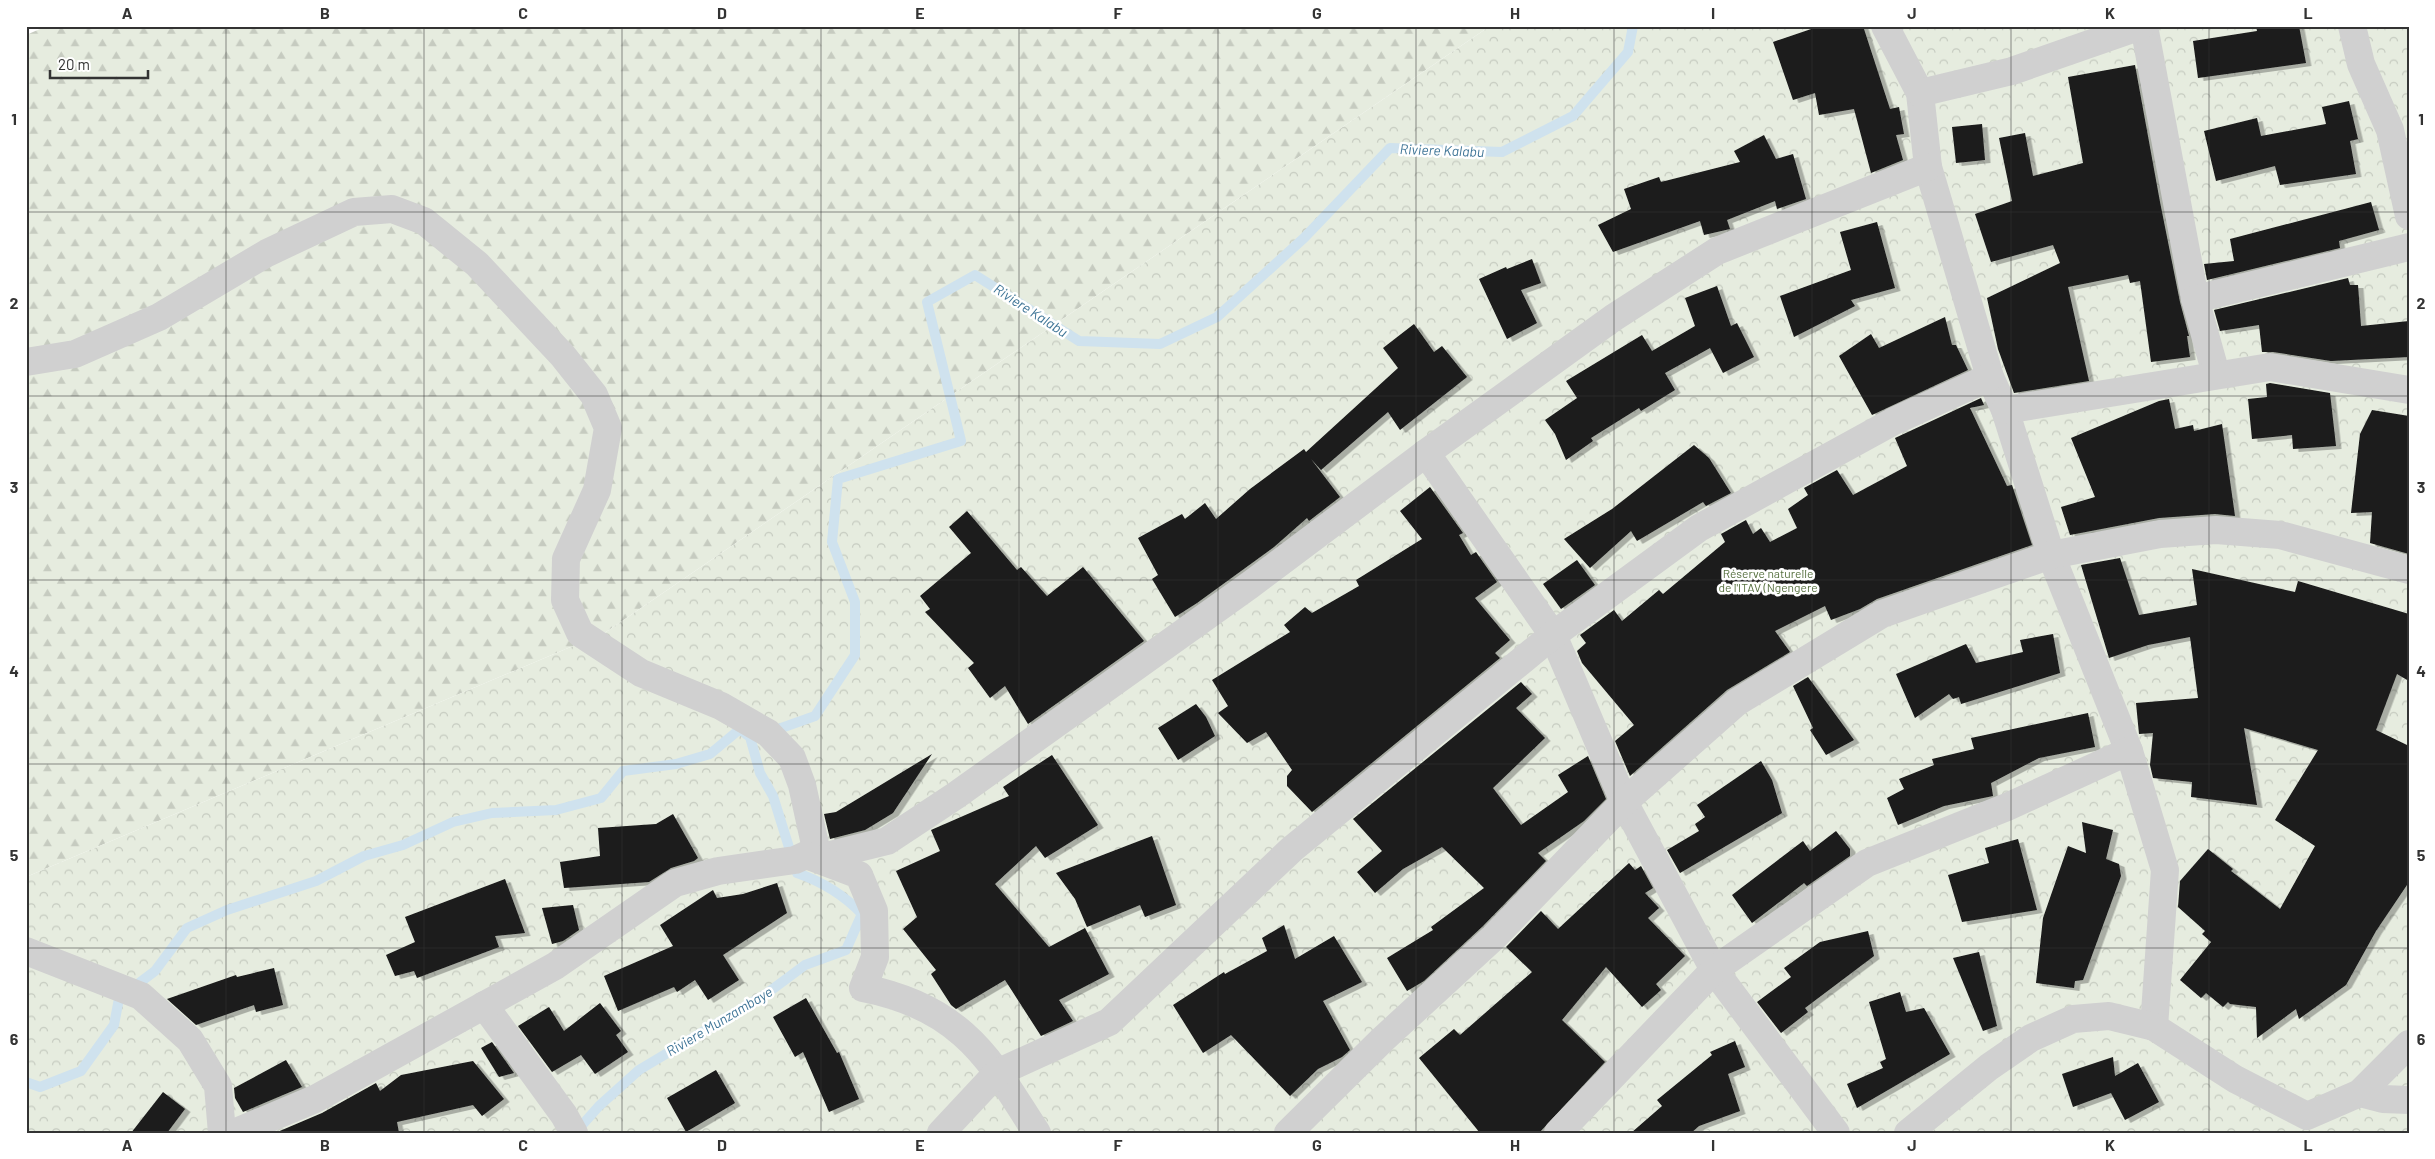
<svg xmlns="http://www.w3.org/2000/svg" width="2435" height="1159" viewBox="0 0 2435 1159" font-family="Barlow,sans-serif">
	<style>
		.forest { fill: url(#forest-firs) }
		.park { fill: url(#park-crowns) }
		.lines { fill: none; stroke-linecap: round; stroke-linejoin: round }
		.stream { stroke: #cfe2ee; stroke-width: 10 }
		.building { fill: #1a1a1a; filter: url(#shadow) }
		.minor { stroke: #d0d0d0; stroke-width: 28 }
		.grid { fill: none; stroke: #333; stroke-width: 1; stroke-opacity: 0.55 }
		.labels { text-anchor: middle; dominant-baseline: central; stroke-width: 5; stroke-linejoin: round; paint-order: stroke }
		.park-label { font-size: 12px; fill: #56703f; stroke: #fff }
		.water-label { font-size: 14px; font-style: italic; fill: #3f7597; stroke: #fff }
		.neatline { fill: none; stroke: #333; stroke-width: 2 }
		.grid-label { font-size: 16px; text-anchor: middle; font-weight: bold; fill: #333 }
	</style>
	<defs>
		<pattern id="forest-firs" width="22" height="20" patternUnits="userSpaceOnUse" patternTransform="scale(1.25)"><rect width="22" height="20" fill="#e6ecdf"/><path d="M5 1l3.5 6h-7zM16 11l3.5 6h-7z" fill="#c6cbc0"/></pattern>
		<pattern id="park-crowns" width="20" height="18" patternUnits="userSpaceOnUse" patternTransform="scale(1.25)"><rect width="20" height="18" fill="#e6ecdf"/><path d="M2 6a3 3 0 1 1 6 0M12 15a3 3 0 1 1 6 0" fill="none" stroke="#c6cbc0"/></pattern>
		<filter id="shadow"><feDropShadow dx="5.5" dy="3" stdDeviation="0" flood-color="#0004"/></filter>
	</defs>
	<rect width="100%" height="100%" fill="#fff"/>
	<!-- forest -->
	<path class="forest" d="M47,26H1490L606,632L26,877V35Z"/>
	<!-- park -->
	<path class="park" d="M1490,26H2409V1133H26V877L606,632Z"/>
	<g class="lines">
		<!-- stream -->
		<g class="stream">
			<path d="M770,732L815,716L855,655V602L832,542L838,479L961,441L927,302L975,275L1079,341L1160,344L1217,317L1304,238L1390,148L1502,152L1573,116L1628,52L1633,26"/>
			<path d="M26,1082L40,1087L81,1071L114,1025L121,988L131,989L155,971L187,928L227,910L316,881L364,856L403,845L453,822L492,813L556,810L601,798L623,771L676,764L710,754L740,729L747,735"/>
			<path d="M576,1132L599,1106L639,1070L766,994L805,965L846,950L861,916L862,914C843,894 823,882 797,873L773,796L760,773L750,737"/>
		</g>
	</g>
	<!-- building -->
	<g class="building">
		<path d="M1820,26H1863L1890,109L1899,107L1904,134L1896,135L1903,160L1871,173L1854,109L1819,115L1815,93L1793,100L1773,42Z"/>
		<path d="M2256,26H2299L2306,63L2198,78L2193,41L2257,31Z"/>
		<path d="M2135,65L2160,202L2180,302L2189,336H2187L2190,357L2151,362L2140,281L2130,283L2128,275L2068,287L2089,381L2014,393L1998,349L1987,298L2060,263L2053,245L1991,262L1975,214L2012,201L1999,138L2025,133L2033,176L2083,163L2068,77Z"/>
		<path d="M2349,101L2358,139L2350,141L2356,174L2280,185L2275,166L2216,181L2204,131L2257,118L2261,136L2326,124L2322,107Z"/>
		<path d="M1982,124L1985,160L1956,163L1952,127Z"/>
		<path d="M1764,135L1776,159L1793,154L1806,199L1777,209L1775,201L1727,220L1730,229L1704,235L1700,221L1613,252L1598,225L1631,209L1624,189L1659,177L1661,182L1740,162L1734,151Z"/>
		<path d="M2371,202L2379,230L2339,241L2340,248L2207,280L2204,264L2234,261L2230,239Z"/>
		<path d="M1877,222L1895,288L1851,300L1855,306L1794,337L1780,296L1851,270L1840,232Z"/>
		<path d="M1532,259L1541,283L1521,290L1537,323L1507,339L1479,279L1506,267L1507,269Z"/>
		<path d="M2348,278L2350,285H2358L2361,326L2409,321V357L2331,361L2273,352H2262L2259,325L2220,331L2214,310Z"/>
		<path d="M1717,286L1731,326L1737,323L1754,357L1723,373L1710,348L1665,373L1675,390L1641,411L1639,408L1591,438L1593,441L1566,460L1555,434L1545,420L1577,398L1566,381L1642,335L1652,351L1695,326L1685,298Z"/>
		<path d="M1945,317L1952,345H1956L1968,370L1872,415L1839,356L1871,334L1879,348Z"/>
		<path d="M1414,324L1434,352L1442,346L1467,377L1400,430L1388,412L1321,470L1311,459L1340,497L1309,521L1307,518L1274,547L1197,603L1175,617L1152,579L1158,575L1138,538L1182,514L1185,519L1205,503L1216,519L1250,489L1304,449L1306,452L1398,368L1383,348Z"/>
		<path d="M2270,383L2330,393L2336,446L2293,449L2292,435L2252,439L2248,399L2267,397L2266,384Z"/>
		<path d="M1981,398L1984,405L1970,408L2007,486L2012,485L2032,545L1877,599L1860,609L1831,620L1825,606L1775,631L1790,652L1727,690L1630,776L1615,741L1634,725L1582,663L1577,651L1586,643L1580,635L1614,610L1622,621L1659,590L1663,594L1725,542L1721,534L1746,520L1753,534L1761,528L1770,542L1797,528L1788,509L1808,495L1804,488L1837,470L1853,495L1907,466L1895,438Z"/>
		<path d="M2169,399L2175,429L2193,425L2194,431L2222,424L2235,516L2215,514L2159,518L2070,535L2061,507L2095,497L2071,438L2159,401Z"/>
		<path d="M2372,410L2409,416V554L2370,543L2372,512L2351,513L2360,434Z"/>
		<path d="M1694,445L1709,458L1731,493L1706,506L1703,502L1637,541L1631,531L1590,568L1564,539L1612,509Z"/>
		<path d="M1430,487L1463,533L1459,535L1471,555L1476,552L1497,582L1475,598L1510,640L1495,653L1500,658L1312,812L1287,786V776L1292,770L1266,732L1247,743L1218,713L1228,706L1212,680L1290,632L1284,625L1305,607L1312,613L1359,586L1356,580L1422,539L1400,511Z"/>
		<path d="M967,511L1017,570L1021,567L1047,596L1083,567L1144,641L1028,724L1005,686L990,698L968,668L974,663L925,612L930,609L920,596L971,553L949,527Z"/>
		<path d="M2120,558L2139,615L2197,605L2192,569L2295,592L2298,581L2409,614V681L2397,674L2376,730L2409,746V882L2376,931L2346,985L2299,1019L2296,1009L2257,1038L2256,1007L2230,1004L2228,1002L2223,1007L2206,993L2201,998L2180,980L2211,942L2202,934L2205,931L2178,907L2180,881L2208,849L2233,869L2231,871L2280,909L2315,846L2275,820L2318,750L2244,728L2257,805L2191,797L2192,782L2153,778L2150,765L2153,733L2139,734L2136,703L2198,698L2190,637L2148,645L2109,658L2081,565Z"/>
		<path d="M1577,560L1595,585L1561,609L1543,584Z"/>
		<path d="M2053,634L2060,673L1961,704L1959,697L1953,699L1949,694L1915,718L1896,674L1966,644L1976,663L2023,652L2020,640Z"/>
		<path d="M1808,677L1854,740L1826,755L1810,730L1813,728L1793,686Z"/>
		<path d="M1521,682L1532,694L1516,708L1545,738L1493,788L1521,825L1568,792L1558,775L1588,756L1606,799L1584,821L1538,853L1546,861L1483,926L1424,981L1407,991L1387,958L1433,930L1431,927L1484,888L1442,847L1403,869L1375,893L1357,872L1382,851L1353,819Z"/>
		<path d="M1196,704L1206,717L1215,736L1178,760L1158,728Z"/>
		<path d="M2088,713L2095,747L2039,758L1991,783L1993,796L1944,806L1898,825L1887,798L1904,789L1899,779L1934,765L1932,759L1974,749L1971,738Z"/>
		<path d="M932,754L893,813L865,830L830,839L824,814L836,812Z"/>
		<path d="M1052,755L1098,825L1045,858L1036,846L995,884L1049,947L1085,928L1109,974L1059,1000L1073,1021L1041,1036L1005,980L956,1009L951,1005L931,974L936,970L903,929L917,917L896,871L940,851L931,830L1009,796L1003,787Z"/>
		<path d="M1761,761L1772,780L1782,813L1680,873L1667,850L1699,831L1695,824L1705,817L1697,805Z"/>
		<path d="M673,814L698,858L694,861L671,868L649,882L564,888L560,862L600,856L598,828L656,824Z"/>
		<path d="M2082,822L2113,830L2106,859L2119,864L2121,876L2083,980L2075,981L2074,988L2036,983L2043,918L2068,846L2086,853Z"/>
		<path d="M1836,831L1850,849V856L1807,886L1804,883L1752,923L1732,895L1803,841L1810,851Z"/>
		<path d="M1152,836L1176,905L1145,917L1140,905L1087,927L1075,899L1056,873Z"/>
		<path d="M2018,839L2037,910L1962,922L1948,875L1989,863L1985,848Z"/>
		<path d="M1629,863L1635,870L1641,866L1653,888L1645,893L1659,908L1648,918L1685,956L1656,984L1661,990L1642,1007L1606,967L1562,1020L1605,1062L1539,1133H1480L1419,1058L1454,1029L1460,1035L1532,972L1506,947L1541,911L1558,929Z"/>
		<path d="M505,879L525,933L495,936L499,947L417,978L414,971L395,976L386,955L415,942L405,917Z"/>
		<path d="M777,883L787,913L723,955L739,980L708,1000L695,980L677,992L674,987L618,1011L604,976L673,946L660,925L713,890L717,898L743,894Z"/>
		<path d="M573,905L579,930L563,941L552,944L542,908Z"/>
		<path d="M1284,925L1295,959L1334,936L1362,982L1323,1001L1350,1050L1342,1057L1318,1069L1290,1096L1231,1035L1203,1053L1173,1005L1224,972L1225,974L1267,951L1262,938Z"/>
		<path d="M1868,931L1874,956L1805,1008L1808,1012L1781,1033L1757,1002L1791,977L1784,968L1820,942Z"/>
		<path d="M1979,952L1997,1026L1983,1031L1953,958Z"/>
		<path d="M274,968L283,1005L256,1012L254,1005L196,1025L167,999L236,975L237,977Z"/>
		<path d="M1900,992L1906,1012L1924,1008L1950,1054L1857,1108L1847,1084L1883,1068L1880,1062L1886,1059L1869,1002Z"/>
		<path d="M806,998L837,1053L839,1052L859,1099L829,1112L803,1052L795,1057L773,1017Z"/>
		<path d="M600,1003L621,1031L616,1035L628,1052L595,1074L581,1055L552,1072L518,1026L549,1007L564,1031Z"/>
		<path d="M1735,1041L1745,1067L1728,1074L1740,1111L1699,1126L1691,1133H1631L1662,1106L1657,1100L1712,1055L1710,1052Z"/>
		<path d="M492,1042L514,1073L499,1077L481,1048Z"/>
		<path d="M2113,1057L2115,1076L2138,1063L2159,1102L2125,1120L2111,1093L2073,1107L2062,1074Z"/>
		<path d="M286,1060L302,1087L243,1112L235,1098L234,1088Z"/>
		<path d="M473,1061L504,1099L482,1116L473,1105L397,1122L399,1133H275L322,1113L376,1083L380,1091L401,1075Z"/>
		<path d="M716,1070L735,1103L686,1132L667,1098Z"/>
		<path d="M163,1092L185,1109L167,1133H131Z"/>
	</g>
	<g class="lines">
		<!-- minor -->
		<g class="minor">
			<path d="M1885,26L1920,93L1928,167L1990,377L2005,410L2051,555L2129,751L2165,870L2154,1027"/>
			<path d="M2144,26L2195,299L2216,374"/>
			<path d="M2352,26L2361,64L2390,130L2409,216"/>
			<path d="M1920,93L2012,71L2141,26"/>
			<path d="M2195,299L2409,247"/>
			<path d="M26,362L75,354L159,317L267,253L354,212L392,209L424,221L477,264L563,356L594,395L608,428L597,490L566,559L565,600L580,633L641,673L721,706L768,733L792,758L802,785L818,858"/>
			<path d="M2005,410L2270,367L2409,390"/>
			<path d="M1426,453L1553,635L1624,802L1714,970L1836,1133"/>
			<path d="M818,858L887,841L955,796L1250,585L1426,453L1613,318L1717,251L1928,167"/>
			<path d="M26,951L141,996L190,1040L218,1086L222,1133"/>
			<path d="M484,1005L564,1115L574,1133"/>
			<path d="M2360,1093L2383,1099L2409,1100"/>
			<path d="M234,1133L315,1099L555,966L675,883L718,871L795,860L806,855L859,875L874,911L875,957L863,988C899,995 936,1010 963,1034C994,1061 1015,1100 1037,1133"/>
			<path d="M941,1133L997,1073L1109,1022L1292,849L1553,635L1699,528L1894,421L1990,377"/>
			<path d="M1288,1133L1382,1040L1494,937L1624,802L1737,702L1882,614L2051,555L2160,534L2216,530L2280,535L2409,570"/>
			<path d="M1558,1133L1714,970L1867,863L2007,807L2129,751"/>
			<path d="M1908,1133L1989,1067L2031,1038L2073,1019L2109,1016L2154,1027L2235,1079L2307,1116L2360,1093L2409,1044"/>
		</g>
	</g>
	<!-- grid -->
	<path class="grid" d="M226,26V1133M424,26V1133M622,26V1133M821,26V1133M1019,26V1133M1218,26V1133M1416,26V1133M1614,26V1133M1812,26V1133M2011,26V1133M2209,26V1133M26,212H2409M26,396H2409M26,580H2409M26,764H2409M26,948H2409"/>
	<g class="labels">
		<!-- park labels -->
		<g class="park-label">
			<text x="1768" y="573">Réserve naturelle<tspan x="1768" dy="14">de l'ITAV (Ngengere</tspan></text>
		</g>
		<!-- water labels -->
		<g class="water-label">
			<text transform="translate(1442 150) rotate(2)">Riviere Kalabu</text>
			<text transform="translate(1031 310) rotate(33)">Riviere Kalabu</text>
			<text transform="translate(719 1021) rotate(-31)">Riviere Munzambaye</text>
		</g>
	</g>
	<!-- border -->
	<rect width="2435" height="1159" fill="none" stroke="#ffffff" stroke-width="55"/>
	<!-- scale -->
	<path d="M50 70v8h98v-8" fill="none" stroke="#333333" stroke-width="2.5"/>
	<text x="58" y="70" font-size="15" fill="#333333" stroke="#ffffff" stroke-width="4" paint-order="stroke">20 m</text>
	<rect x="28" y="28" width="2380" height="1104" class="neatline"/>
	<g class="grid-label">
		<text x="127" y="19">A</text>
		<text x="325" y="19">B</text>
		<text x="523" y="19">C</text>
		<text x="722" y="19">D</text>
		<text x="920" y="19">E</text>
		<text x="1118" y="19">F</text>
		<text x="1317" y="19">G</text>
		<text x="1515" y="19">H</text>
		<text x="1713" y="19">I</text>
		<text x="1912" y="19">J</text>
		<text x="2110" y="19">K</text>
		<text x="2308" y="19">L</text>
		<text x="14" y="125">1</text>
		<text x="2421" y="125">1</text>
		<text x="14" y="309">2</text>
		<text x="2421" y="309">2</text>
		<text x="14" y="493">3</text>
		<text x="2421" y="493">3</text>
		<text x="14" y="677">4</text>
		<text x="2421" y="677">4</text>
		<text x="14" y="861">5</text>
		<text x="2421" y="861">5</text>
		<text x="14" y="1045">6</text>
		<text x="2421" y="1045">6</text>
		<text x="127" y="1151">A</text>
		<text x="325" y="1151">B</text>
		<text x="523" y="1151">C</text>
		<text x="722" y="1151">D</text>
		<text x="920" y="1151">E</text>
		<text x="1118" y="1151">F</text>
		<text x="1317" y="1151">G</text>
		<text x="1515" y="1151">H</text>
		<text x="1713" y="1151">I</text>
		<text x="1912" y="1151">J</text>
		<text x="2110" y="1151">K</text>
		<text x="2308" y="1151">L</text>
	</g>
</svg>
